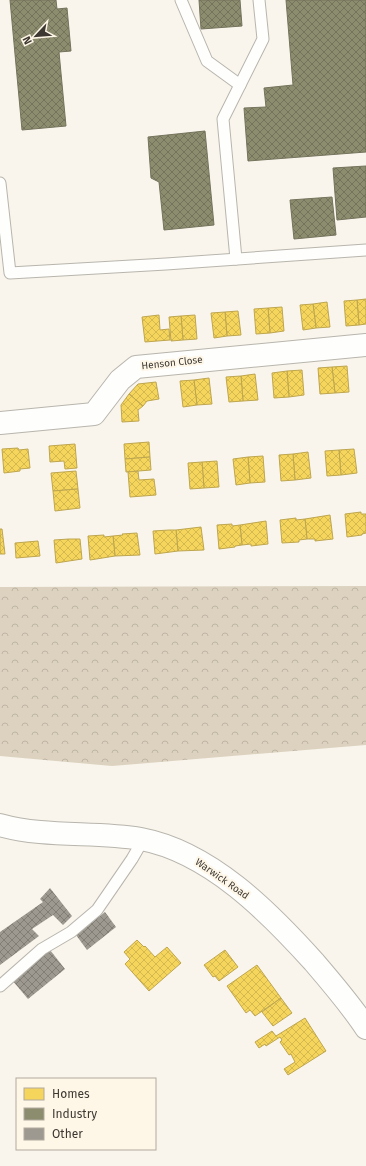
<svg xmlns="http://www.w3.org/2000/svg" width="366" height="1166" viewBox="0 0 366 1166" font-family="'Fira Sans',sans-serif">
	<style>
		.forest { fill: url(#forest-crowns) }
		.homes { fill: url(#homes-cross-hatch); stroke: #bea64f }
		.industry { fill: url(#industry-cross-hatch); stroke: #74735c }
		.building { fill: url(#building-cross-hatch) }
		.lines { fill: none; stroke-linecap: round; stroke-linejoin: round }
		.lane-casing { stroke: #b8b5ad; stroke-width: 13 }
		.street-casing { stroke: #b8b5ad; stroke-width: 24 }
		.secondary-casing { stroke: #b8b5ad; stroke-width: 24 }
		.lane { stroke: #fefefc; stroke-width: 11 }
		.street { stroke: #fefefc; stroke-width: 22 }
		.secondary { stroke: #fefefc; stroke-width: 22 }
		.labels { text-anchor: middle; dominant-baseline: central; stroke-width: 4; stroke-linejoin: round; paint-order: stroke }
		.street-label { font-size: 10px; fill: #3d3932; stroke: #fef6e7 }
	</style>
	<defs>
		<pattern id="forest-crowns" width="20" height="18" patternUnits="userSpaceOnUse"><rect width="20" height="18" fill="#dcd2bf"/><path d="M2 6a3 3 0 1 1 6 0M12 15a3 3 0 1 1 6 0" fill="none" stroke="#beb5a5"/></pattern>
		<pattern id="homes-cross-hatch" width="8" height="8" patternUnits="userSpaceOnUse"><rect width="8" height="8" fill="#f6d55c"/><path d="M0 0l8 8M0 8l8-8" fill="none" stroke="#d4b850"/></pattern>
		<pattern id="industry-cross-hatch" width="8" height="8" patternUnits="userSpaceOnUse"><rect width="8" height="8" fill="#8c8c6e"/><path d="M0 0l8 8M0 8l8-8" fill="none" stroke="#74735b"/></pattern>
		<pattern id="building-cross-hatch" width="8" height="8" patternUnits="userSpaceOnUse"><rect width="8" height="8" fill="#9d9990"/><path d="M0 0l8 8M0 8l8-8" fill="none" stroke="#817e76"/></pattern>
	</defs>
	<rect width="100%" height="100%" fill="#f9f5ec"/>
	<!-- forest -->
	<path class="forest" d="M366,586V745L112,766L0,756V587Z"/>
	<!-- homes -->
	<g class="homes">
		<path d="M366,299V324L359,325L357,300Z"/>
		<path d="M357,300L359,325L346,326L344,301Z"/>
		<path d="M327,302L330,327L316,328L313,304Z"/>
		<path d="M313,304L316,328L303,330L300,305Z"/>
		<path d="M282,307L284,331L270,333L268,308Z"/>
		<path d="M268,308L270,333L256,334L254,309Z"/>
		<path d="M238,311L241,335L227,336L225,312Z"/>
		<path d="M225,312L227,336L214,338L211,313Z"/>
		<path d="M159,315L160,330L169,329L170,340L145,342L142,317Z"/>
		<path d="M195,315L197,339L183,340L181,316Z"/>
		<path d="M181,316L183,340L171,341L169,317Z"/>
		<path d="M347,366L349,392L335,393L332,367Z"/>
		<path d="M332,367L335,393L320,394L318,368Z"/>
		<path d="M302,370L304,395L289,397L287,371Z"/>
		<path d="M287,371L289,397L274,398L272,373Z"/>
		<path d="M255,374L258,400L243,401L241,376Z"/>
		<path d="M241,376L243,401L229,402L226,377Z"/>
		<path d="M209,378L212,404L197,405L194,380Z"/>
		<path d="M194,380L197,405L183,407L180,381Z"/>
		<path d="M156,382L159,399L147,401L143,406L129,394L138,384Z"/>
		<path d="M129,394L143,406L138,410L139,421L122,422L121,405Z"/>
		<path d="M149,442L150,457L125,459L124,444Z"/>
		<path d="M75,444L77,468L65,469L64,461L50,462L49,446Z"/>
		<path d="M18,448L19,450L28,449L30,468L20,469V471L4,473L2,449Z"/>
		<path d="M354,449L357,473L341,475L339,450Z"/>
		<path d="M339,450L341,475L327,476L325,451Z"/>
		<path d="M308,452L311,478L295,480L293,454Z"/>
		<path d="M293,454L295,480L281,481L279,455Z"/>
		<path d="M263,456L265,482L250,483L248,457Z"/>
		<path d="M150,457L151,470L126,472L125,459Z"/>
		<path d="M248,457L250,483L236,485L233,459Z"/>
		<path d="M217,461L219,487L204,488L202,462Z"/>
		<path d="M202,462L204,488L190,489L188,463Z"/>
		<path d="M76,471L78,489L53,491L51,473Z"/>
		<path d="M138,471L139,480L154,479L156,495L130,497L128,472Z"/>
		<path d="M78,489L80,508L55,511L53,491Z"/>
		<path d="M361,512V514H366V533L362,534V535L347,537L345,514Z"/>
		<path d="M330,515L333,539L315,541V539H307L305,519Z"/>
		<path d="M296,518V520L305,519L307,539L299,540V542L282,543L280,520Z"/>
		<path d="M266,521L268,544L251,546V544L242,545L240,525Z"/>
		<path d="M232,524V526L240,525L242,545L235,546V547L219,549L217,525Z"/>
		<path d="M201,527L204,550L178,551L176,530Z"/>
		<path d="M0,529H2L5,554H0Z"/>
		<path d="M169,530H176L178,551L155,554L153,531Z"/>
		<path d="M137,533L140,555L115,556L113,536L123,535L122,534Z"/>
		<path d="M104,535V537L113,536L115,556L90,560L88,536Z"/>
		<path d="M69,539H80L82,559L56,563L54,540Z"/>
		<path d="M38,541L40,556L16,558L15,543Z"/>
		<path d="M137,940L144,947L145,946L155,957L167,947L181,963L149,991L125,964L130,959L124,952Z"/>
		<path d="M225,950L238,967L219,981L215,976L213,977L204,965Z"/>
		<path d="M257,965L281,998L255,1016L250,1010L246,1013L227,986Z"/>
		<path d="M281,998L292,1013L273,1026L262,1012Z"/>
		<path d="M305,1018L326,1051L288,1075L284,1069L295,1062L291,1054L289,1055L280,1042L282,1040L280,1037L266,1046L265,1044L259,1048L255,1042L272,1031L276,1036Z"/>
	</g>
	<!-- industry -->
	<g class="industry">
		<path d="M10,0H56L57,9L67,8L71,51L59,52L66,126L22,130Z"/>
		<path d="M199,0H240L242,26L201,29Z"/>
		<path d="M286,0H366V152L248,161L244,108L266,107L264,88L293,85Z"/>
		<path d="M205,131L214,225L164,230L159,182L151,178L148,137Z"/>
		<path d="M366,166V217L337,220L333,168Z"/>
		<path d="M332,197L336,235L294,239L290,200Z"/>
	</g>
	<!-- building -->
	<g class="building">
		<path d="M50,888L72,916L63,925L53,915L32,929L39,936L0,965V932L43,902L40,899Z"/>
		<path d="M105,912L116,927L87,950L76,935Z"/>
		<path d="M50,950L65,969L28,999L12,980Z"/>
	</g>
	<g class="lines">
		<defs>
			<g id="lane">
				<path d="M181,0L207,61L240,85"/>
				<path d="M0,183L10,273L166,264L366,250"/>
				<path d="M236,259L223,119L263,39L259,0"/>
				<path d="M0,986L42,949L71,932L97,910L132,859L143,840"/>
			</g>
			<path id="street" d="M0,423L94,414L120,380L136,367L366,345"/>
			<path id="secondary" d="M0,825C46,838 95,831 141,839C210,852 269,912 314,962C332,983 351,1005 366,1028"/>
		</defs>
		<!-- lane casing -->
		<use href="#lane" class="lane-casing"/>
		<!-- street casing -->
		<use href="#street" class="street-casing"/>
		<!-- secondary casing -->
		<use href="#secondary" class="secondary-casing"/>
		<!-- lane -->
		<use href="#lane" class="lane"/>
		<!-- street -->
		<use href="#street" class="street"/>
		<!-- secondary -->
		<use href="#secondary" class="secondary"/>
	</g>
	<g class="labels">
		<!-- street labels -->
		<g class="street-label">
			<text transform="translate(172 363) rotate(-6)">Henson Close</text>
			<text transform="translate(222 879) rotate(35)">Warwick Road</text>
		</g>
	</g>
	<!-- legend -->
	<rect x="16" y="1078" width="140" height="72" fill="#fef6e7" stroke="#b1aa9f"/>
	<rect x="24" y="1088" width="20" height="12" fill="#f6d55c" stroke="#b1aa9f"/>
	<text x="52" y="1098" font-size="12" fill="#3d3932">Homes</text>
	<rect x="24" y="1108" width="20" height="12" fill="#8c8c6e" stroke="#b1aa9f"/>
	<text x="52" y="1118" font-size="12" fill="#3d3932">Industry</text>
	<rect x="24" y="1128" width="20" height="12" fill="#9d9990" stroke="#b1aa9f"/>
	<text x="52" y="1138" font-size="12" fill="#3d3932">Other</text>
	<!-- north arrow -->
	<g transform="translate(36 36) rotate(244)" stroke="#fef6e7" stroke-width="3" paint-order="stroke">
	<path d="M0-3L7 15L0 10L-7 15Z" fill="#3d3932"/>
	<text y="-6" font-size="11" font-weight="bold" text-anchor="middle" fill="#3d3932">N</text>
	</g>
</svg>
